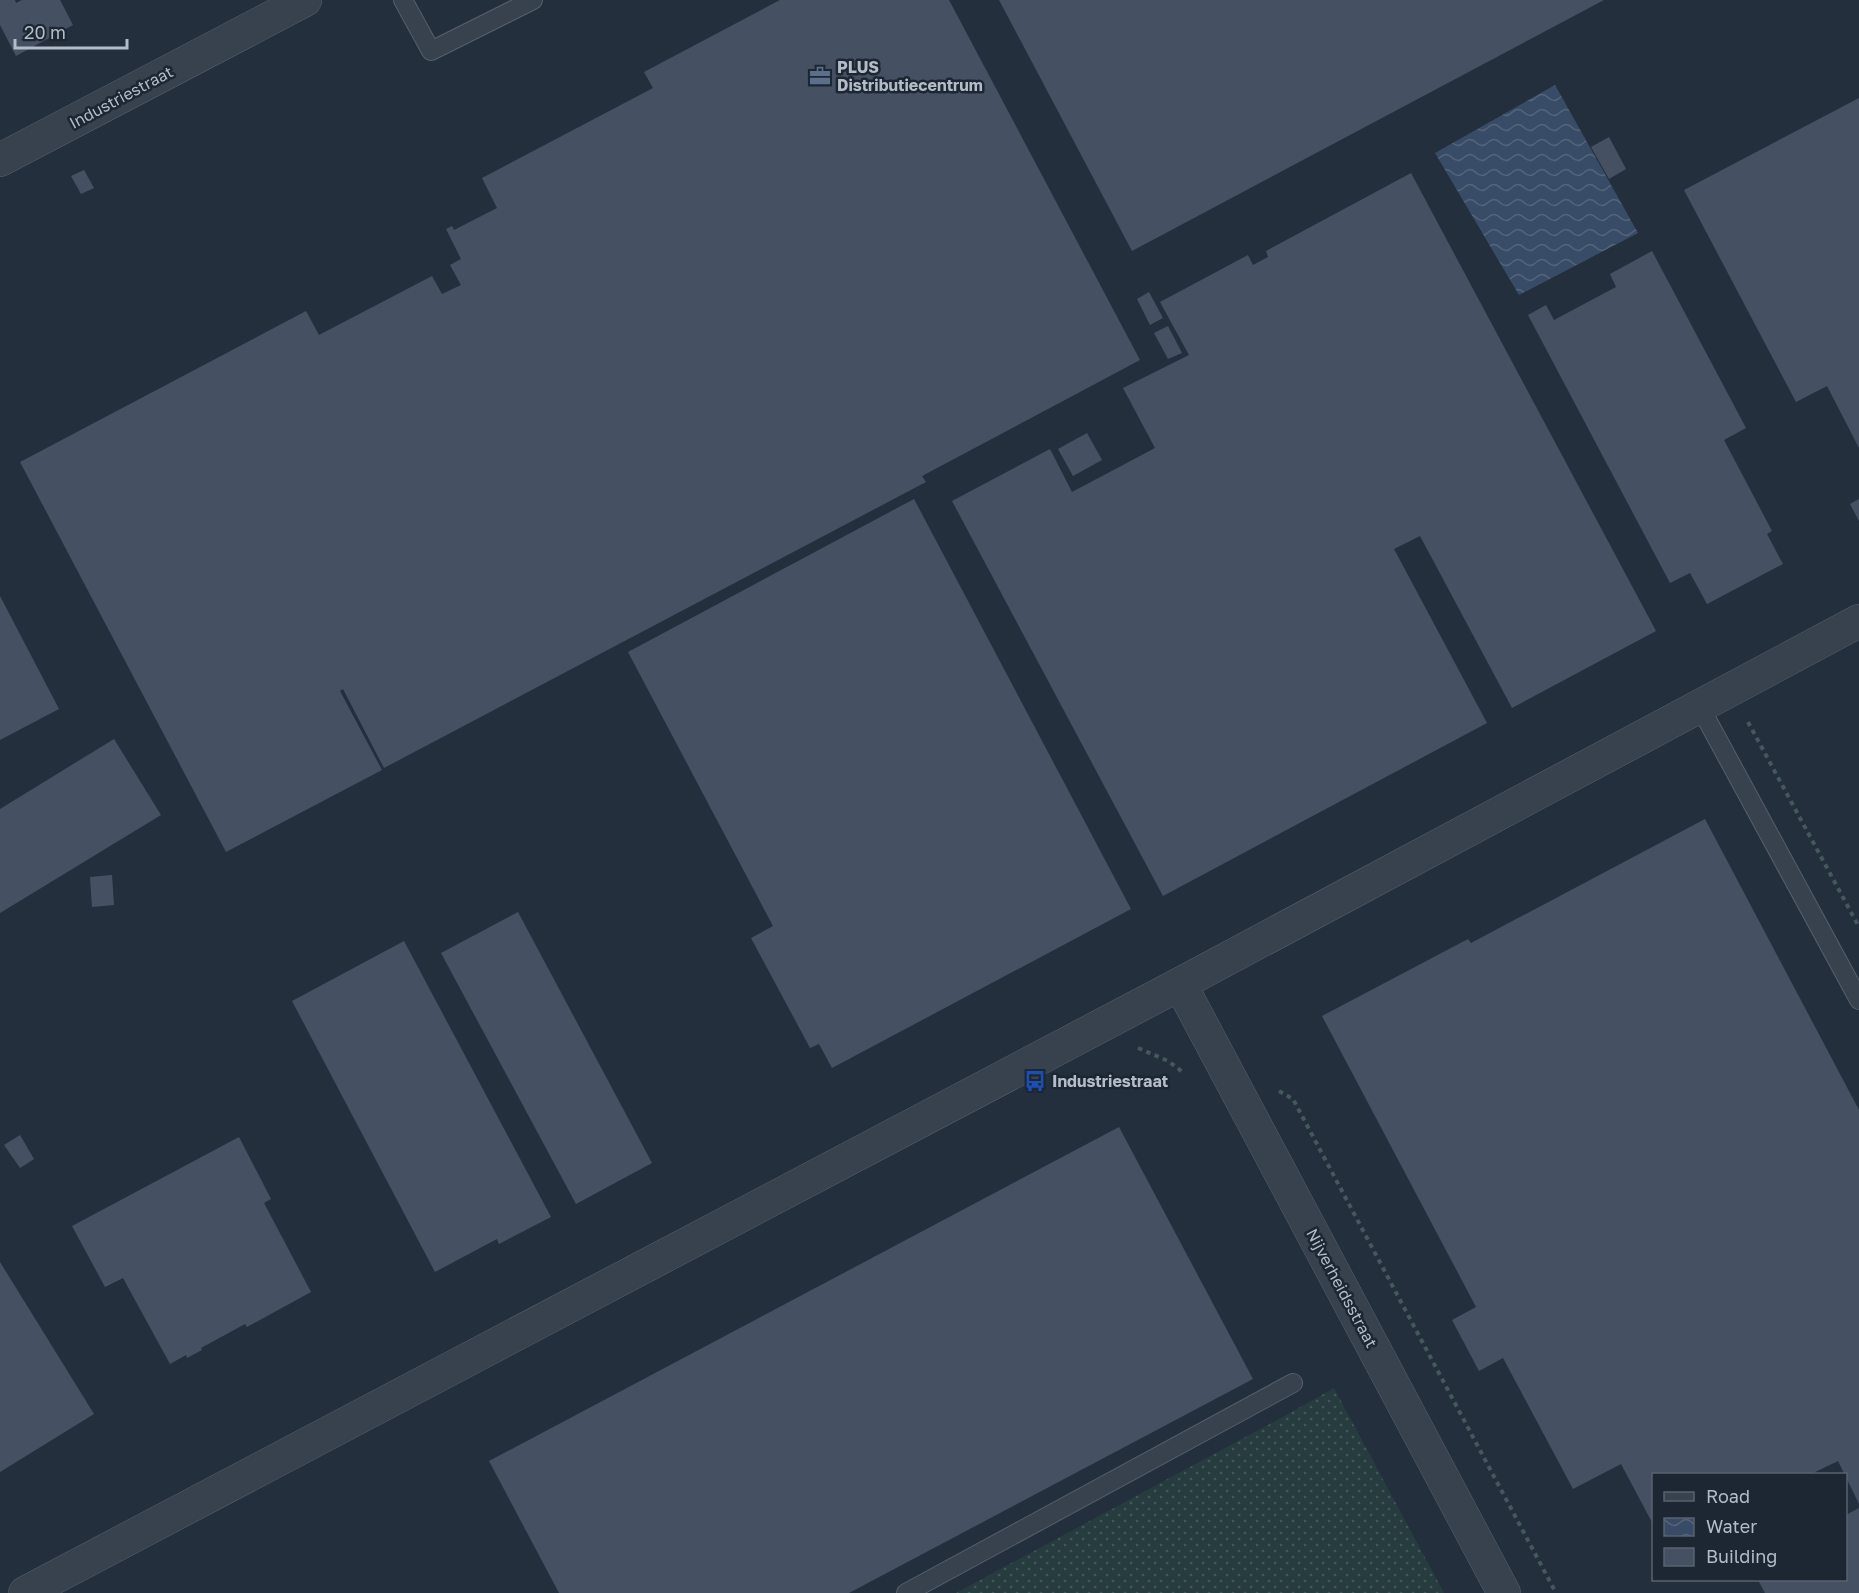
<svg xmlns="http://www.w3.org/2000/svg" width="1859" height="1593" viewBox="0 0 1859 1593" font-family="'Golos Text',sans-serif">
	<style>
		.grass { fill: url(#grass-dots) }
		.water { fill: url(#water-waves) }
		.building { fill: #455162 }
		.lines { fill: none; stroke-linecap: round; stroke-linejoin: round }
		.service-casing { stroke: #565f6c; stroke-width: 20 }
		.minor-casing { stroke: #565f6c; stroke-width: 34 }
		.tertiary-casing { stroke: #565f6c; stroke-width: 34 }
		.path { stroke: #44595c; stroke-width: 4; stroke-dasharray: 4.5 4.5; stroke-linecap: butt }
		.service { stroke: #38414e; stroke-width: 18 }
		.minor { stroke: #38414e; stroke-width: 33 }
		.tertiary { stroke: #38414e; stroke-width: 33 }
		.labels { text-anchor: middle; dominant-baseline: central; stroke-width: 5; stroke-linejoin: round; paint-order: stroke }
		.poi-label { font-size: 16px; font-weight: bold; fill: #b4bcc9; stroke: #1d2633; text-anchor: start }
		.street-label { font-size: 16px; fill: #b4bcc9; stroke: #1d2633 }
	</style>
	<defs>
		<pattern id="grass-dots" width="8" height="8" patternUnits="userSpaceOnUse" patternTransform="scale(1.5)"><rect width="8" height="8" fill="#263c3f"/><path d="M2 2h.1M6 6h.1" fill="none" stroke="#435659" stroke-width="1.8" stroke-linecap="round"/></pattern>
		<pattern id="water-waves" width="16" height="10" patternUnits="userSpaceOnUse" patternTransform="scale(1.5)"><rect width="16" height="10" fill="#394c67"/><path d="M0 5q4-4 8 0t8 0" fill="none" stroke="#53647b"/></pattern>
	</defs>
	<rect width="100%" height="100%" fill="#242f3e"/>
	<!-- grass -->
	<path class="grass" d="M1334,1388L1444,1593H956L1281,1418Z"/>
	<!-- water -->
	<path class="water" d="M1555,85L1638,233L1519,295L1435,153Z"/>
	<!-- building -->
	<g class="building">
		<path d="M0,0H15L16,3L22,0H60L73,25L16,56L0,25Z"/>
		<path d="M780,0H949L1140,360L922,476L926,482L384,768L343,689L340,691L382,770L226,852L20,462L306,311L319,335L432,276L442,294L461,285L450,265L461,259L446,229L452,226L454,230L497,208L482,178L653,88L644,72Z"/>
		<path d="M999,0H1604L1132,251Z"/>
		<path d="M1859,98V448L1827,386L1796,402L1684,190Z"/>
		<path d="M1609,137L1626,169L1609,179L1591,147Z"/>
		<path d="M84,170L94,188L81,194L71,176Z"/>
		<path d="M1411,173L1656,631L1512,708L1420,536L1394,549L1487,723L1163,896L952,501L1050,449L1072,492L1155,448L1123,388L1189,355L1160,302L1248,255L1253,265L1268,257L1266,251Z"/>
		<path d="M1652,251L1746,428L1724,440L1772,531L1767,534L1783,564L1707,604L1690,573L1670,583L1528,315L1546,305L1554,320L1616,287L1610,274Z"/>
		<path d="M1149,292L1163,318L1150,325L1137,299Z"/>
		<path d="M1168,326L1182,353L1168,359L1154,333Z"/>
		<path d="M1087,433L1102,460L1073,476L1058,449Z"/>
		<path d="M914,499L1131,909L832,1068L819,1044L810,1048L751,938L773,926L628,652Z"/>
		<path d="M1859,499V521L1850,504Z"/>
		<path d="M0,596L59,709L0,740Z"/>
		<path d="M114,739L161,815L0,913V809Z"/>
		<path d="M1705,819L1859,1110V1504L1838,1461L1811,1474H1654V1526L1621,1464L1573,1489L1503,1358L1479,1371L1452,1320L1476,1307L1322,1016L1468,939L1471,943Z"/>
		<path d="M112,875L114,905L92,907L90,877Z"/>
		<path d="M518,912L652,1163L576,1204L441,953Z"/>
		<path d="M404,941L551,1217L499,1244L497,1239L435,1272L292,1001Z"/>
		<path d="M1119,1127L1253,1379L849,1593H559L489,1461Z"/>
		<path d="M20,1135L34,1159L20,1168L4,1145Z"/>
		<path d="M239,1137L271,1199L264,1203L311,1292L247,1327L245,1324L201,1348L202,1350L187,1358L186,1355L170,1364L123,1278L105,1287L72,1226Z"/>
		<path d="M0,1262L94,1414L0,1472Z"/>
		<path d="M1859,1508V1593H1765L1758,1580H1846V1515Z"/>
	</g>
	<g class="lines">
		<defs>
			<g id="service">
				<path d="M403,0L431,51L533,0"/>
				<path d="M1700,707L1859,1000"/>
				<path d="M906,1593L1293,1383"/>
			</g>
			<path id="minor" d="M0,160L305,0"/>
			<g id="tertiary">
				<path d="M1180,984L1504,1593"/>
				<path d="M25,1593L1180,984L1859,621"/>
			</g>
		</defs>
		<!-- service casing -->
		<use href="#service" class="service-casing"/>
		<!-- minor casing -->
		<use href="#minor" class="minor-casing"/>
		<!-- tertiary casing -->
		<use href="#tertiary" class="tertiary-casing"/>
		<!-- path -->
		<g class="path">
			<path d="M1748,722L1859,927"/>
			<path d="M1138,1048L1168,1061L1184,1073"/>
			<path d="M1279,1091L1293,1099L1556,1593"/>
		</g>
		<!-- service -->
		<use href="#service" class="service"/>
		<!-- minor -->
		<use href="#minor" class="minor"/>
		<!-- tertiary -->
		<use href="#tertiary" class="tertiary"/>
	</g>
	<!-- icons -->
	<defs>
		<symbol id="office-bare" viewBox="-9 -9 18 18"><path d="M-6-3h4V-5.5h4V-3h4V5H-6ZM-1-4.5V-3h2v-1.5ZM-6 0V1H6V0Z" fill="#5c6f8a" stroke="#1d2633" stroke-width="2.5" paint-order="stroke"/></symbol>
		<symbol id="bus-bare" viewBox="-9 -9 18 18"><path d="M-5-6H5V4H4V6H2V4H-2V6H-4V4H-5ZM-3.5-4V0h7V-4ZM-3.5 1.2v1.5H-2V1.2ZM2 1.2v1.5H3.5V1.2Z" fill="#1a4fb4" stroke="#1d2633" stroke-width="2.5" paint-order="stroke"/></symbol>
	</defs>
	<g fill-rule="evenodd">
		<use href="#office-bare" x="805" y="61" width="30" height="30"/>
		<use href="#bus-bare" x="1020" y="1066" width="30" height="30"/>
	</g>
	<g class="labels">
		<!-- poi labels -->
		<g class="poi-label">
			<text x="837" y="67">PLUS<tspan x="837" dy="18">Distributiecentrum</tspan></text>
			<text x="1052" y="1081">Industriestraat</text>
		</g>
		<!-- street labels -->
		<g class="street-label">
			<text transform="translate(121 97) rotate(-28)">Industriestraat</text>
			<text transform="translate(1342 1288) rotate(62)">Nijverheidsstraat</text>
		</g>
	</g>
	<!-- legend -->
	<rect x="1652" y="1473" width="195" height="108" fill="#1d2633" stroke="#59626f" stroke-width="1.5"/>
	<rect x="1664" y="1492" width="30" height="9" fill="#38414e" stroke="#59626f" stroke-width="1.5"/>
	<text x="1706" y="1503" font-size="18" fill="#b4bcc9">Road</text>
	<rect x="1664" y="1518" width="30" height="18" fill="url(#water-waves)" stroke="#59626f" stroke-width="1.5"/>
	<text x="1706" y="1533" font-size="18" fill="#b4bcc9">Water</text>
	<rect x="1664" y="1548" width="30" height="18" fill="#455162" stroke="#59626f" stroke-width="1.5"/>
	<text x="1706" y="1563" font-size="18" fill="#b4bcc9">Building</text>
	<!-- scale -->
	<path d="M15 39v9h112v-9" fill="none" stroke="#b4bcc9" stroke-width="3"/>
	<text x="24" y="39" font-size="18" fill="#b4bcc9" stroke="#1d2633" stroke-width="4.5" paint-order="stroke">20 m</text>
</svg>
